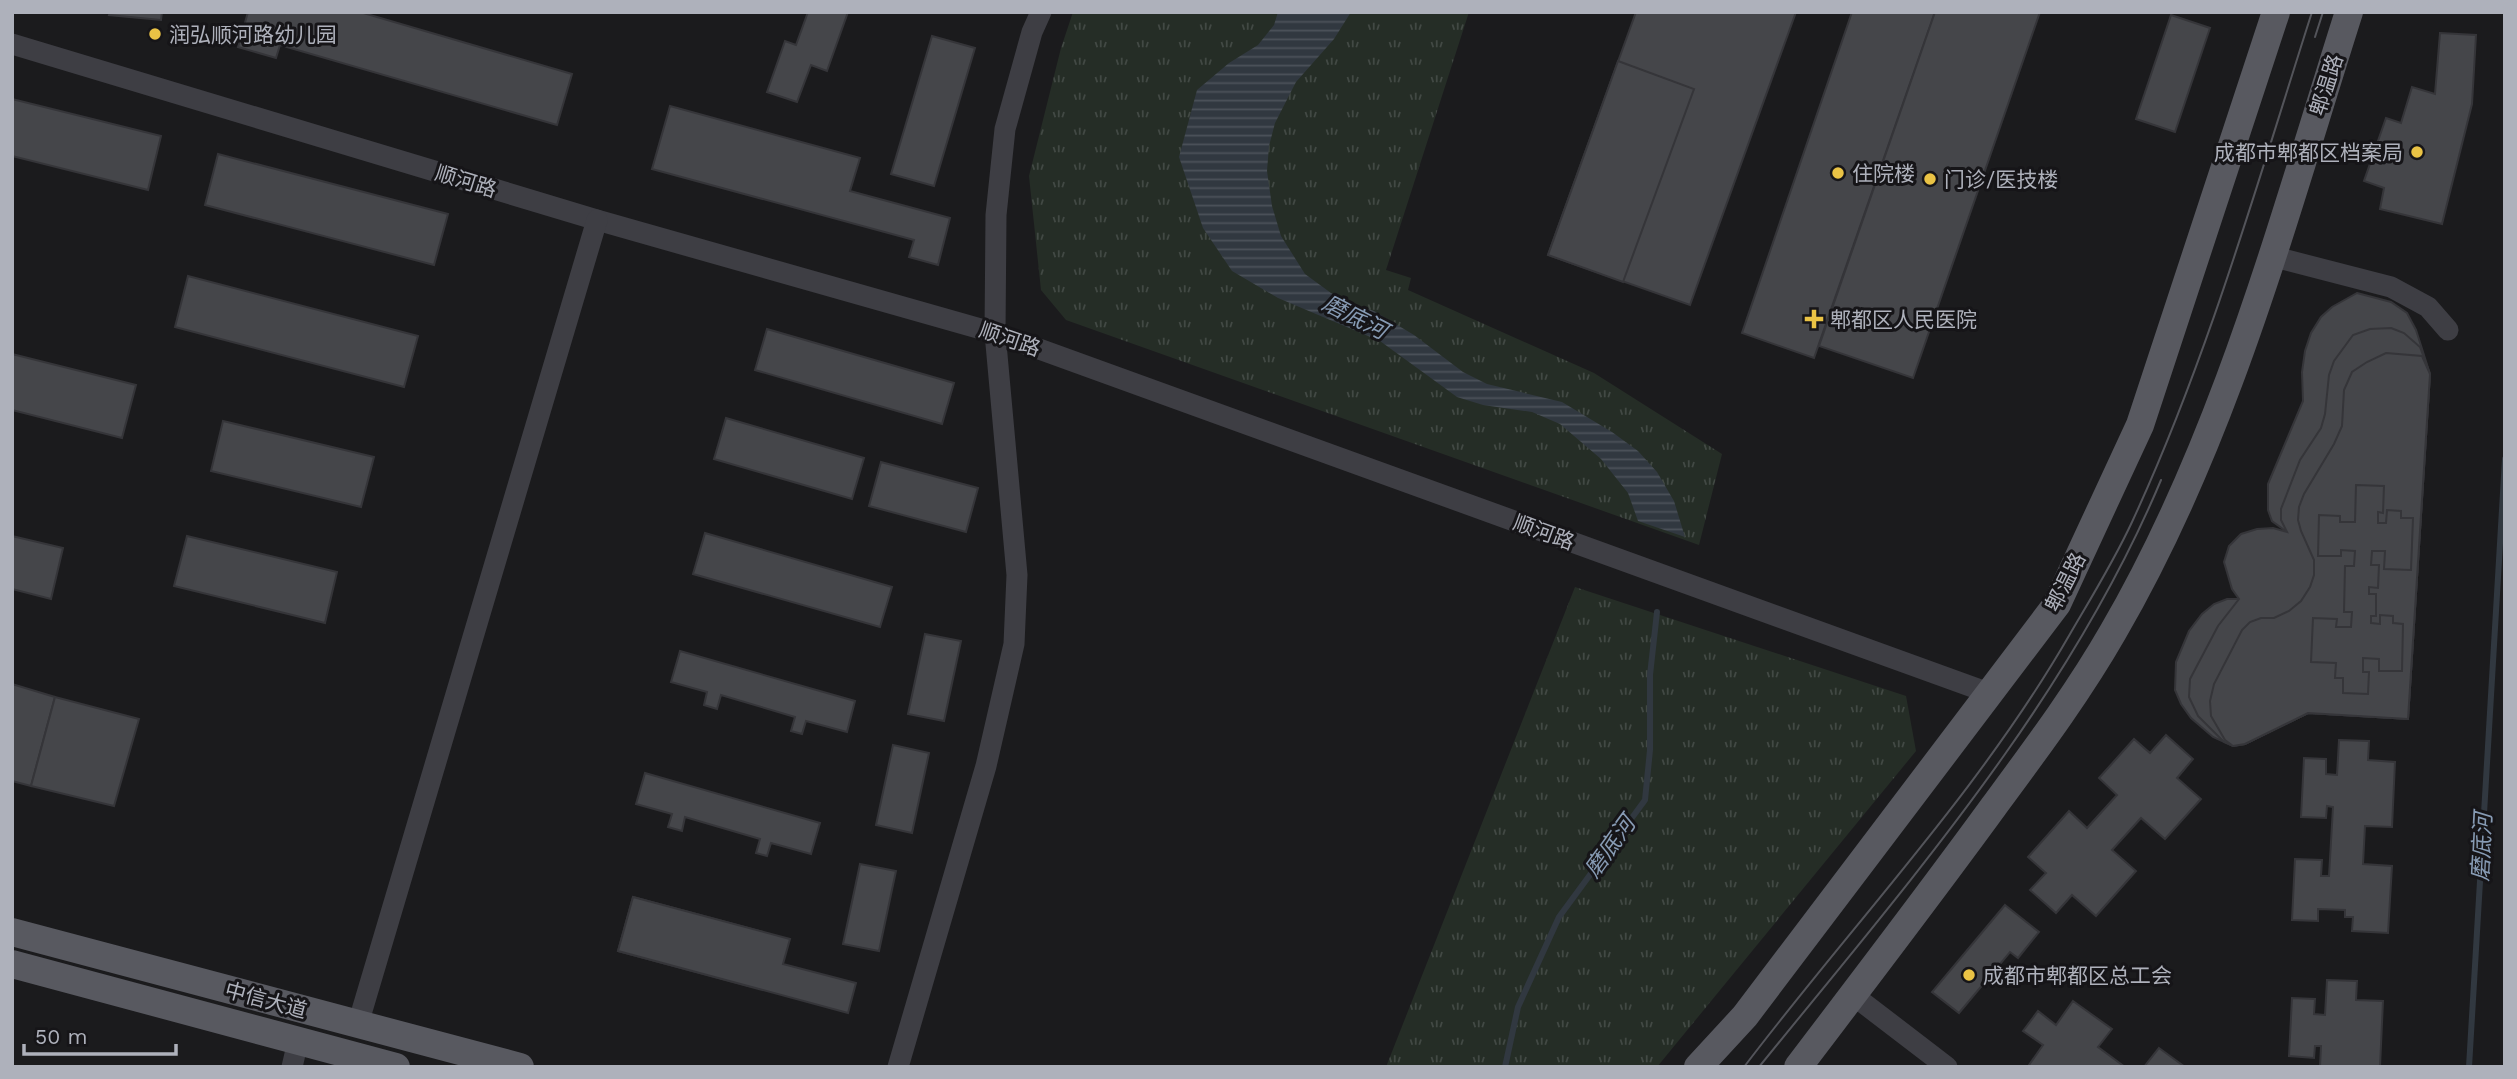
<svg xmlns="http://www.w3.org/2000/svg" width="2517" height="1079" viewBox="0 0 2517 1079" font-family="'Work Sans','Noto Sans SC',sans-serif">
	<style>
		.grass { fill: url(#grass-tufts) }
		.water { fill: url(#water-rules) }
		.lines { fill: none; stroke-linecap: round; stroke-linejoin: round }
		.stream { stroke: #313840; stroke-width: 6 }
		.building { fill: #45464a; stroke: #353539; stroke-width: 2 }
		.minor { stroke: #3e3e44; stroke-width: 21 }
		.major { stroke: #585960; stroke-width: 28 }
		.tram { stroke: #53545a; stroke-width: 2 }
		.poi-dot { fill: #eac345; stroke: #161518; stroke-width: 2.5 }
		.labels { text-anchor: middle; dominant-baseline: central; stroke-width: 6; stroke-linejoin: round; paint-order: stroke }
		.poi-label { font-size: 21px; fill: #aeb1bb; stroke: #161518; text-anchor: start }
		.street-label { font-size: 21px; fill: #aeb1bb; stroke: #161518 }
		.water-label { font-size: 23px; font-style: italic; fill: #879bb4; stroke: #161518 }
	</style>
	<defs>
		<pattern id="grass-tufts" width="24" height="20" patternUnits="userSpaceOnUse" patternTransform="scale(1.75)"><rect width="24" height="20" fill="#252d26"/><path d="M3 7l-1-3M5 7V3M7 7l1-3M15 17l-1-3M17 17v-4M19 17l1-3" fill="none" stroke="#424944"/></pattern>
		<pattern id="water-rules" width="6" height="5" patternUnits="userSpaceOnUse" patternTransform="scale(1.75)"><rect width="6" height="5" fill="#313840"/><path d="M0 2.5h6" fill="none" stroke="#4c525a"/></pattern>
	</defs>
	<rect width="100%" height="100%" fill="#1b1b1d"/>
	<!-- grass -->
	<g class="grass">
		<path d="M1073,12H1469L1386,270L1411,278L1408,290L1594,373L1722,454L1699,545L1066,320L1041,290L1029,176L1061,48Z"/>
		<path d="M1575,587L1906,696L1916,751L1657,1067H1386Z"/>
	</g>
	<!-- water -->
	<path class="water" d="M1278,12H1351L1334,39L1296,82L1275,123L1269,146L1267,171L1272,206L1281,236L1305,274L1331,293L1356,306L1374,311L1414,335L1463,372L1487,384L1562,402L1612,432L1638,451L1657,472L1674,501L1685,537L1638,521L1628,493L1601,459L1560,424L1532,412L1483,405L1457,397L1380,341L1278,298L1232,271L1203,228L1179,157L1197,90L1229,63L1258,45L1274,25Z"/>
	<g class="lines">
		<!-- stream -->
		<g class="stream">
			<path d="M1505,1067L1518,1007L1559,917L1645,800L1650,750V675L1657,612"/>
			<path d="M2469,1067L2505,459"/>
		</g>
	</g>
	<!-- building -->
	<g class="building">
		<path d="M110,12H162L161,20L109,15Z"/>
		<path d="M248,12H360L572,74L557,125L280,45L276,58L238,47Z"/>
		<path d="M808,12H848L827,71L811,65L797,102L767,92L785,41L796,45Z"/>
		<path d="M1636,12H1796L1690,305L1548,255Z"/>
		<path d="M1852,12H1935L1814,358L1742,333Z"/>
		<path d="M1935,12H2040L1913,378L1819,346Z"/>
		<path d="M2171,15L2210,28L2175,132L2136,119Z"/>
		<path d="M2440,33L2476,35L2472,104L2442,224L2380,209L2384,188L2364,181L2386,118L2401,123L2412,87L2435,94Z"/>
		<path d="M932,36L975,48L934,186L891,174Z"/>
		<path d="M1618,61L1694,89L1623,282L1548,255Z"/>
		<path d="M12,99L161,136L148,190L12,156Z"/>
		<path d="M670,106L860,158L850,191L950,218L938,265L909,257L914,240L652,169Z"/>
		<path d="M218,154L448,214L434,265L205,205Z"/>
		<path d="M188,276L418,336L404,387L175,327Z"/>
		<path d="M2357,293L2391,302L2407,313L2416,330L2430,374L2408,719L2308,713L2245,744L2233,746L2213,737L2191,718L2181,704L2175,690L2176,662L2189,631L2202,614L2214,604L2227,599H2239L2287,532L2272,521L2268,510V484L2303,401L2302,372L2305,351L2311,333L2321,317L2332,307Z"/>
		<path d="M2391,328L2404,333L2420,347L2430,374L2408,719L2308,713L2245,744L2233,746L2224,742L2198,716L2189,697L2190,679L2218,626L2239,599L2232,589L2224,562L2229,546L2241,534L2257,529L2273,528L2287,532L2281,520V509L2300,460L2321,428L2325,414L2329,375L2334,361L2353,335L2370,329Z"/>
		<path d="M767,329L954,383L942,424L755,370Z"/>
		<path d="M2386,353L2422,356L2430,374L2408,719L2308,713L2245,744L2233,746L2225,740L2211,716L2210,701L2214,684L2242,630L2250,622L2261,618H2274L2289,611L2301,601L2310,587L2314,575V560L2301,531L2298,520L2299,507L2304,494L2334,444L2342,426L2344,390L2352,372L2367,362Z"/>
		<path d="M12,354L136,385L122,438L12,410Z"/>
		<path d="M726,418L864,458L852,499L714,459Z"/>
		<path d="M223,421L374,457L361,507L211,471Z"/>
		<path d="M881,462L978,488L966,532L869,506Z"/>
		<path d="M2356,485L2384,486L2383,513L2378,512V523H2386L2387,510L2401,511V518H2413L2411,570L2384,569L2385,551H2372L2371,565H2379L2378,588L2369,587V594H2376V616H2371V623L2380,624V615L2393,616V623L2403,624L2402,671H2379V659L2363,658V672H2369L2368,694L2343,693V678H2335L2336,663L2311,662L2313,618L2337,619L2336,627H2351L2352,612H2344L2345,566H2354L2355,551L2341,550V556H2318L2319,515L2340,516V522H2355Z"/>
		<path d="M705,533L892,587L880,627L693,574Z"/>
		<path d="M12,536L63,548L51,599L12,589Z"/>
		<path d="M187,536L337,572L325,623L174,586Z"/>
		<path d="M925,634L961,641L944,721L908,714Z"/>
		<path d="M680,651L855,701L847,732L806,721L802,734L791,731L795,717L721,695L717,709L704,705L707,692L671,682Z"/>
		<path d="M12,684L55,697L31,786L12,781Z"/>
		<path d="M55,697L139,719L114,806L31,786Z"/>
		<path d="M2166,735L2193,759L2177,778L2201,799L2165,839L2141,818L2112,850L2136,871L2096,916L2072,895L2056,913L2030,890L2046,873L2028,857L2069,811L2087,828L2117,795L2099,778L2134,739L2150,753Z"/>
		<path d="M2339,740L2369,741L2368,760L2395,762L2392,827L2365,826L2363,864L2392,866L2388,933L2352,931L2353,917H2345V910L2318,909V921L2292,920L2295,859L2322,860L2321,876H2329L2333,807L2327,806L2326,818L2301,817L2304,758L2326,759V774L2337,775Z"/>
		<path d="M893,745L929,753L912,833L876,825Z"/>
		<path d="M645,773L820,823L811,854L771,843L767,856L756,853L760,839L685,817L682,831L668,827L672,814L636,804Z"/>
		<path d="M860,864L896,871L879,951L843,944Z"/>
		<path d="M633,897L763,932L749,986L618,951Z"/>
		<path d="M633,897L790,939L783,964L856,983L848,1013L618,951Z"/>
		<path d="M2005,905L2039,932L2018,958L2010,952L1959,1013L1932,992Z"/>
		<path d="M2327,980L2357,981L2356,1000L2383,1001L2380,1067H2320L2321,1046H2315L2314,1058L2289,1056L2292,998L2315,999L2314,1014L2325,1015Z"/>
		<path d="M2073,1001L2112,1029L2098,1047L2125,1067H2032L2029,1065L2043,1045L2023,1031L2038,1011L2056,1025Z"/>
		<path d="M2159,1048L2185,1067H2144Z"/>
	</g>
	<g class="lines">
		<!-- minor -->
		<g class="minor">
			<path d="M12,44L597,220L995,333L1989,693"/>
			<path d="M2271,256L2391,287L2428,307L2448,330"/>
			<path d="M1853,995L1947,1067"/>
			<path d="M358,1024L597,220"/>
			<path d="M292,1067L298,1041"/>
			<path d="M898,1067L986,766L1014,644L1017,575L995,333L996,215L1005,129L1032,32L1041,12"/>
		</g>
		<!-- major -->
		<g class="major">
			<path d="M12,932L520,1067"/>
			<path d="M12,964L396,1067"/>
			<path d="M1698,1067L1745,1016L2057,604L2140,425L2276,12"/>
			<path d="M1798,1067C1864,980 1930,894 1994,806C2036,749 2078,693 2113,632C2225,440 2282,222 2349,12"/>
		</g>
		<!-- tram -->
		<g class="tram">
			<path d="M2315,37L2323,12"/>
			<path d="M1744,1067C1853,923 1980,791 2070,634C2091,598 2114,561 2132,522C2208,358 2257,184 2312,12"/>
			<path d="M1759,1067C1908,883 2069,700 2161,480"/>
		</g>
	</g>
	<!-- markers -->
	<g class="poi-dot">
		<circle cx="155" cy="34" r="7"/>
		<circle cx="2417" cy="152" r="7"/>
		<circle cx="1838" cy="173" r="7"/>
		<circle cx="1930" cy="179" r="7"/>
		<path d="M1810.5 308.5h7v7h7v7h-7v7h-7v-7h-7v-7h7z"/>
		<circle cx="1969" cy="975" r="7"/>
	</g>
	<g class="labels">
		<!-- poi labels -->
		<g class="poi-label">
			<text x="169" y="34">润弘顺河路幼儿园</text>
			<text x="2403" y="152" text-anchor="end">成都市郫都区档案局</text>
			<text x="1852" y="173">住院楼</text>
			<text x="1944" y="179">门诊/医技楼</text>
			<text x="1830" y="319">郫都区人民医院</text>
			<text x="1983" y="975">成都市郫都区总工会</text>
		</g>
		<!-- street labels -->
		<g class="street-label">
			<text transform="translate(2326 85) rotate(-72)">郫温路</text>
			<text transform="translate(466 181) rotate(17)">顺河路</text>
			<text transform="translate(1010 339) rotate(19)">顺河路</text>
			<text transform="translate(1544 532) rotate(20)">顺河路</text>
			<text transform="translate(2065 582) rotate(-63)">郫温路</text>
			<text transform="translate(266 1000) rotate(15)">中信大道</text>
		</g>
		<!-- water labels -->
		<g class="water-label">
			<text transform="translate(1355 317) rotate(27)">磨底河</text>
			<text transform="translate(1610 847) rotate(-54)">磨底河</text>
			<text transform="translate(2482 847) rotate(-87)">磨底河</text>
		</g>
	</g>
	<!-- border -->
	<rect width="2517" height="1079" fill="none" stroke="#aeb1bb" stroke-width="28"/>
	<!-- scale -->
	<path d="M24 1044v10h152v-10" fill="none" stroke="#aeb1bb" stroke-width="3.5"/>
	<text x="35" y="1044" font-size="21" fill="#aeb1bb" stroke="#161518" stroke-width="5" paint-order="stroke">50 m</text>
</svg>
